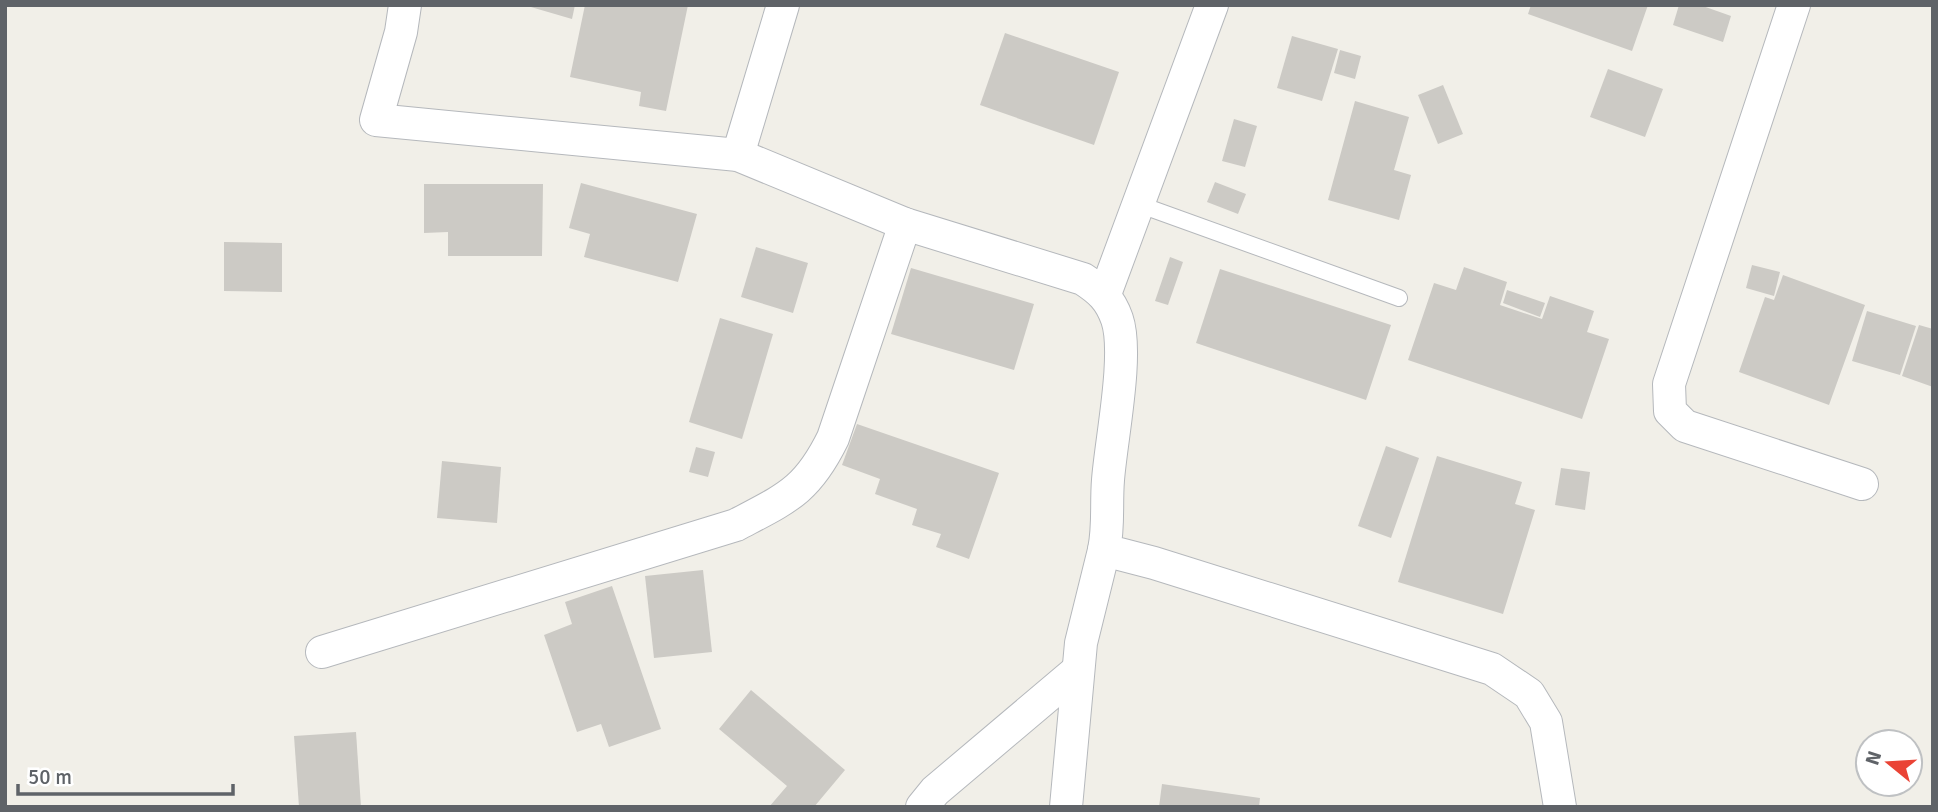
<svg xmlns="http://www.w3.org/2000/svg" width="1938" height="812" viewBox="0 0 1938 812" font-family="Signika,sans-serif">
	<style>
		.building { fill: #cccac5 }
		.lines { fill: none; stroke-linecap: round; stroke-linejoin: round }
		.service-casing { stroke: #b5b8bc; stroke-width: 18 }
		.minor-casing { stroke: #b5b8bc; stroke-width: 34 }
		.service { stroke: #fff; stroke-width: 16 }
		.minor { stroke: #fff; stroke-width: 32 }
	</style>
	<rect width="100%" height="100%" fill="#f1efe8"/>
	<!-- building -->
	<g class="building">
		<path d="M524,5H575L572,19Z"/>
		<path d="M585,5H688L666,111L639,106L641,92L570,77Z"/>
		<path d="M1531,5H1648L1632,51L1528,14Z"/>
		<path d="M1679,5H1700L1731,16L1723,42L1673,25Z"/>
		<path d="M1005,33L1119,72L1094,145L980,105Z"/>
		<path d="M1292,36L1338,49L1322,101L1277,88Z"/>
		<path d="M1340,50L1361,56L1355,79L1334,73Z"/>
		<path d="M1608,69L1663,89L1645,137L1590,117Z"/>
		<path d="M1443,85L1463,134L1438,144L1418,95Z"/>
		<path d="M1355,101L1409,117L1394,170L1411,175L1399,220L1328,200Z"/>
		<path d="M1234,119L1257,126L1245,167L1222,161Z"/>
		<path d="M1215,182L1246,194L1238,214L1207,202Z"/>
		<path d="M581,183L697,214L678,282L584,257L590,234L569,228Z"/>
		<path d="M424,184H543L542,256H448V232L424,233Z"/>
		<path d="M224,242L282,243V292L224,291Z"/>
		<path d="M756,247L808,263L793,313L741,297Z"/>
		<path d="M1170,257L1183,262L1168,305L1155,301Z"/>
		<path d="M1752,265L1780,272L1774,296L1746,288Z"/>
		<path d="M1464,267L1507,282L1500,305L1542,319L1550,296L1594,311L1587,332L1609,339L1582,419L1408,360L1434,283L1456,290Z"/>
		<path d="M911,268L1034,304L1014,370L891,334Z"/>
		<path d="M1220,269L1391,325L1366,400L1196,343Z"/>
		<path d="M1783,275L1865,305L1829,405L1739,372L1765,297L1774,300Z"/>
		<path d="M1507,290L1545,303L1540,317L1503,303Z"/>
		<path d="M1867,311L1916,326L1900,375L1852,361Z"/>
		<path d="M720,318L773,334L742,439L689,422Z"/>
		<path d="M1919,325L1933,329V387L1902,376Z"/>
		<path d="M857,424L999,473L969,559L936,547L941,534L912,525L917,509L875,494L880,479L842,465Z"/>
		<path d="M1386,446L1419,458L1391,538L1358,526Z"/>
		<path d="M696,447L715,452L708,477L689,472Z"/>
		<path d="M1437,456L1522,482L1515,504L1535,510L1503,614L1398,582Z"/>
		<path d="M442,461L501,467L497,523L437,518Z"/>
		<path d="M1561,468L1590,472L1585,510L1555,505Z"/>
		<path d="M703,570L712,652L654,658L645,576Z"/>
		<path d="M612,586L661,729L609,747L601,724L577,732L544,635L572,624L565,602Z"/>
		<path d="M751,690L845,770L814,807H769L787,786L719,729Z"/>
		<path d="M356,732L361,807H299L294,736Z"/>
		<path d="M1162,784L1260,798L1259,807H1159Z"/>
	</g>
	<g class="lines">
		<defs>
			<path id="service" d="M1138,204L1399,298"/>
			<g id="minor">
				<path d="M405,5L401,32L376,120L738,155L905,224L1083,279C1100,290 1110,299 1117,319C1129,354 1111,440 1108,480C1106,504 1109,526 1104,550L1154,563L1492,669L1529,694L1546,722L1560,807"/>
				<path d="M1794,5L1669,384L1670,411L1685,426L1862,484"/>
				<path d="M738,155L783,5"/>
				<path d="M1105,294L1212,5"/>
				<path d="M322,652L736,525C787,498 807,491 833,438L905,224"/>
				<path d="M922,807L935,791L1077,671"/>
				<path d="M1066,807L1081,643L1104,550"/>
			</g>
		</defs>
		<!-- service casing -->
		<use href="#service" class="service-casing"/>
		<!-- minor casing -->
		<use href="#minor" class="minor-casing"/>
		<!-- service -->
		<use href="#service" class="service"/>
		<!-- minor -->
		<use href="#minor" class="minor"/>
	</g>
	<!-- border -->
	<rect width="1938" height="812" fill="none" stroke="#5f6368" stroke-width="14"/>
	<!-- north arrow -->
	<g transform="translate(1889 763) rotate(288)"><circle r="33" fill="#ffffff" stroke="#bfc1c3" stroke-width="2"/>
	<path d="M0-5L12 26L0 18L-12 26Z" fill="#ea4335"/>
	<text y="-10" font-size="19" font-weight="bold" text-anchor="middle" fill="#5f6368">N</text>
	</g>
	<!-- scale -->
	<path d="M18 784v10h215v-10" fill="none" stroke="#5f6368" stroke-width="3.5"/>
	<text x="28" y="784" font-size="21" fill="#5f6368" stroke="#ffffff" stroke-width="5" paint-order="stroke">50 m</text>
</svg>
